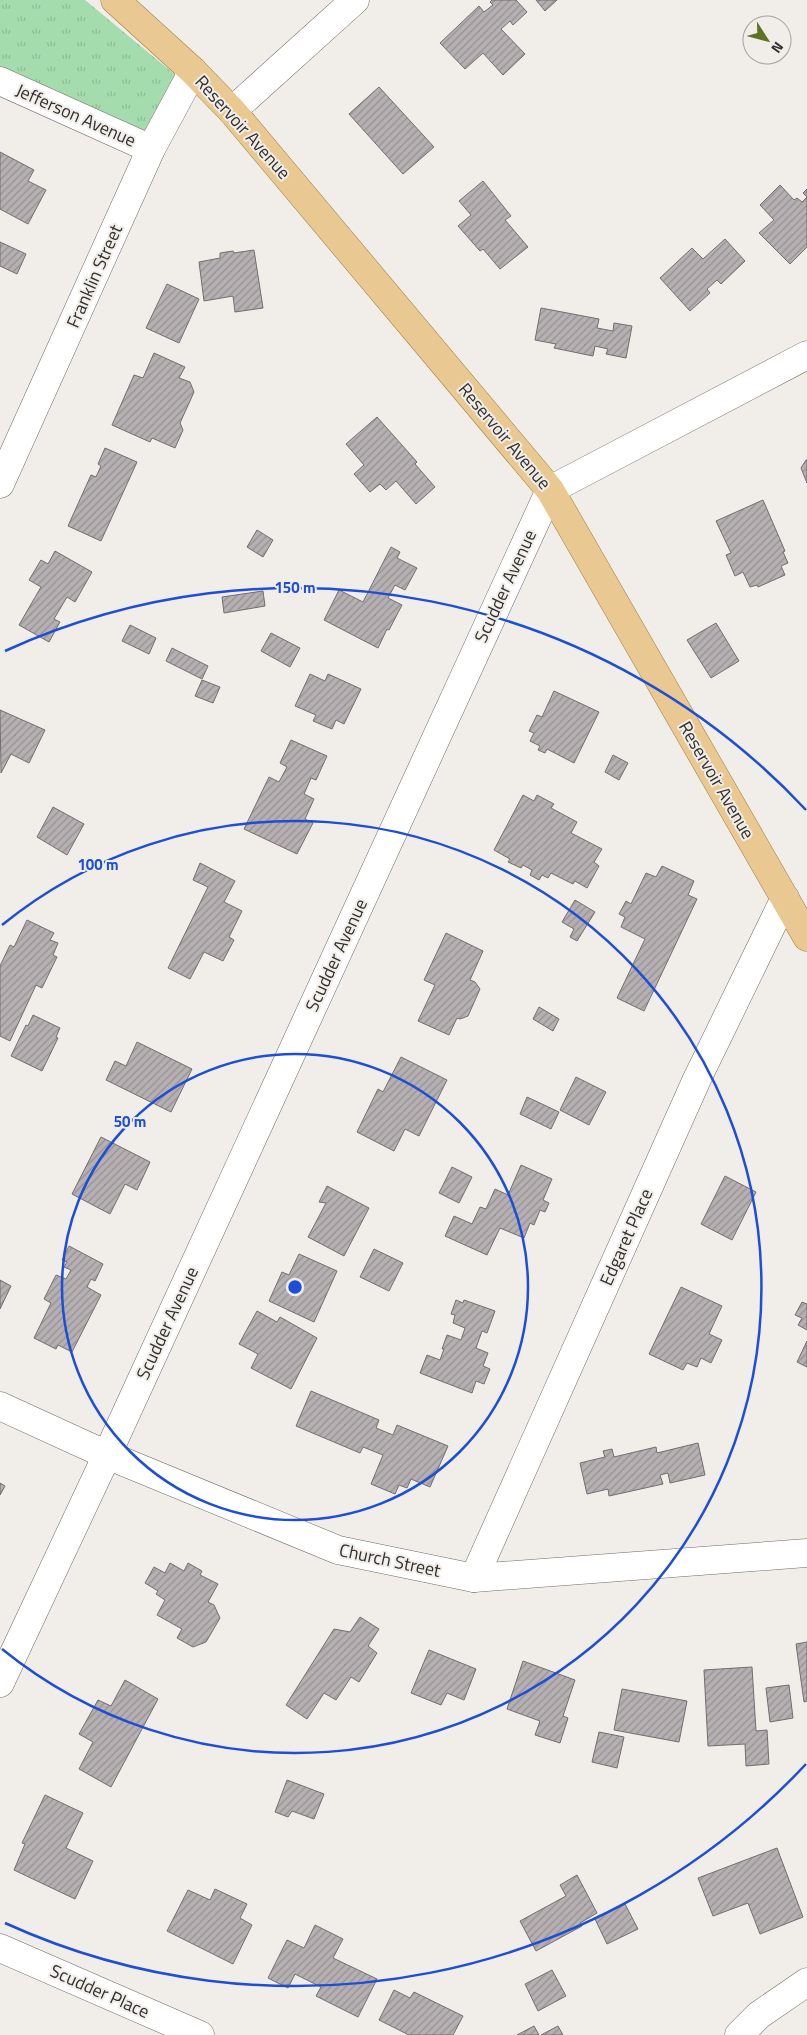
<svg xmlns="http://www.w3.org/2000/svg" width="807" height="2035" viewBox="0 0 807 2035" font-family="'Titillium Web',sans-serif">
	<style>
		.grass { fill: url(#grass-tufts) }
		.building { fill: url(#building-hatch); stroke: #726d6f }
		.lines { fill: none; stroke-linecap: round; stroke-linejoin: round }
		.minor-casing { stroke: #706d6a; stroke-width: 29 }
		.major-casing { stroke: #a07c3f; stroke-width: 29 }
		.minor { stroke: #fff; stroke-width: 28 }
		.major { stroke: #e9c991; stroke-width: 28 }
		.ring { fill: none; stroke: #1d4ed8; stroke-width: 2.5 }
		.labels { text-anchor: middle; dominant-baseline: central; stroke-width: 4; stroke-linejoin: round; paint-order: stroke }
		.street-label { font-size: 18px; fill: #31302f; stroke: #f1eeea }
		.centre { fill: #1d4ed8; stroke: #f1eeea; stroke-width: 2.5 }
		.ring-label { font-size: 15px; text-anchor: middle; font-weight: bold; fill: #1d4ed8; stroke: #f1eeea; stroke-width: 4; stroke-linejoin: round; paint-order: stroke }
	</style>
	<defs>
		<pattern id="grass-tufts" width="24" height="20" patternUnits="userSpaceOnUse" patternTransform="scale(1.25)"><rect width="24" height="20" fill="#a5dcad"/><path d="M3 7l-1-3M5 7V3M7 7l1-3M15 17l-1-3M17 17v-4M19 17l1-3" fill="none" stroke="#8ebd95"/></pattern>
		<pattern id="building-hatch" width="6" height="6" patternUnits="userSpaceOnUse" patternTransform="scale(1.25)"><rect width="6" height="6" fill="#b6b0b2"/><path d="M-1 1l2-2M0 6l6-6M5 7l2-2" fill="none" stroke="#959091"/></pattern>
	</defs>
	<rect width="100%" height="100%" fill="#f1eeea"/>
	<!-- grass -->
	<path class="grass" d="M0,0H85L178,77L149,134L0,68Z"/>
	<!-- building -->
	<g class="building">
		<path d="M492,0H516L527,12L513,25L510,21L501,29L525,54L503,75L483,53L465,69L440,43L479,6L484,12L493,5L490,2Z"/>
		<path d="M536,0H557L545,11Z"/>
		<path d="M379,87L434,147L403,174L349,114Z"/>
		<path d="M0,152L34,170L28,181L46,190L28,224L0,209Z"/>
		<path d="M483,181L511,216L505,220L528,247L500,269L483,249L480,251L458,226L471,215L459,201Z"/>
		<path d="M780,185L794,200L797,198L802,202L807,197L803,193L807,189V247L790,264L759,233L774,220L760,205Z"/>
		<path d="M725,239L745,261L721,284L717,280L707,289L710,293L690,311L660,278L692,248L703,259Z"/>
		<path d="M0,242L26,254L17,274L0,266Z"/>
		<path d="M254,250L263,308L235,312L233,296L204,301L199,262L220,258V253L233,251L234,253Z"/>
		<path d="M167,284L199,299L179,343L146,328Z"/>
		<path d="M541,308L599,319L597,328L613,331L614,323L632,326L626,358L606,354L608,349L595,346L593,356L554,348L556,344L535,340Z"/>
		<path d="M154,353L185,367L179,378L190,382L194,392L180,423L183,430L175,448L152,438L150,442L112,425L134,375L143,378Z"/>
		<path d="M377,417L417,462L415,464L435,487L416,504L396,481L386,490L380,484L370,492L354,474L364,465L346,444Z"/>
		<path d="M105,448L137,462L101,541L68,526L91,475L96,477L101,466L98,464Z"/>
		<path d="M806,460H807V483L801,468Z"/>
		<path d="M763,500L785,551L783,552L788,563L781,566L785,575L758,587L757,585L750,587L743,572L735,576L726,555L731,553L716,521Z"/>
		<path d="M257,530L273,540L263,557L247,547Z"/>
		<path d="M391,547L400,552L397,558L417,568L405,590L395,585L388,598L402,605L389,630L387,629L378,648L324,620L339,590L363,602Z"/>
		<path d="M55,551L92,572L75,602L67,597L54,619L60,622L49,642L19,625L41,587L29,580L41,560L48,564Z"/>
		<path d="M263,591L265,606L224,613L222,597Z"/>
		<path d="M716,623L739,661L711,678L687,640Z"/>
		<path d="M130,625L156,638L149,654L122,641Z"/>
		<path d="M271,633L300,648L290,667L261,651Z"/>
		<path d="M172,648L208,666L202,679L166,661Z"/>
		<path d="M310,674L325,681L328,674L361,689L344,724L336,720L332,729L313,721L316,715L295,706Z"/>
		<path d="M202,680L220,687L213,703L195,696Z"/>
		<path d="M554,691L599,712L574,763L547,749L545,753L538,750L540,746L530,741L534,733L529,731L537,715L542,717Z"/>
		<path d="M0,710L45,730L29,763L11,754L1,773Z"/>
		<path d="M291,740L327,756L316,780L311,778L304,794L314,799L305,819L313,823L297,854L244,829L269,777L279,782L287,767L280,763Z"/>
		<path d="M613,755L628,763L619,780L605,772Z"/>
		<path d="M523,795L534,801L537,795L554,804L551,808L577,822L571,833L602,849L594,862L599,866L587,888L575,881L573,884L551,873L548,878L542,875L539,880L530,875L532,870L523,865L521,868L508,862L510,859L494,850Z"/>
		<path d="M53,807L84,824L67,855L37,837Z"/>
		<path d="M200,863L235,881L224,902L242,911L229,937L234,940L223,961L204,952L190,979L168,968L208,887L193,880Z"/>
		<path d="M662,866L694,881L688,895L697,899L644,1011L617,998L645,939L621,927L625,917L619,914L626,901L631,904L646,873L656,877Z"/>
		<path d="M575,900L595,912L577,941L570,937L574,929L562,922Z"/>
		<path d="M27,920L54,933L50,940L58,943L53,955L57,957L42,988L36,985L10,1041L0,1036V966L10,945L14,947Z"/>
		<path d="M446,933L483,951L470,980L475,982L480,989L468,1016L460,1019L457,1018L449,1035L418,1021L435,985L424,980Z"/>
		<path d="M539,1007L559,1019L553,1031L533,1019Z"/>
		<path d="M33,1015L60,1028L56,1037L58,1038L42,1071L11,1056L26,1025L28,1026Z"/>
		<path d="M137,1042L192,1069L171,1112L106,1080L115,1061L126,1066Z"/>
		<path d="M401,1057L447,1080L419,1136L405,1129L394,1151L357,1132L378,1089L383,1092Z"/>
		<path d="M576,1077L606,1092L589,1125L560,1110Z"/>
		<path d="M527,1097L559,1112L551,1129L520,1114Z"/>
		<path d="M101,1137L150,1162L137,1190L125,1184L110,1214L72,1194Z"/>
		<path d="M521,1165L552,1179L543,1200L549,1203L545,1212L540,1210L534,1225L530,1223L524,1238L500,1228L487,1255L445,1236L454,1216L472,1224L480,1207L486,1209L495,1189L508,1195Z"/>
		<path d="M452,1167L472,1177L459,1203L439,1193Z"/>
		<path d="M725,1176L756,1192L732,1240L701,1224Z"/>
		<path d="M327,1186L369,1208L344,1256L308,1237L326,1203L319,1202Z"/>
		<path d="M69,1246L103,1264L95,1281L91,1279L87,1287L101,1295L72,1352L58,1345L56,1349L34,1338L51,1303L44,1299L56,1275L66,1279L71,1270L64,1267L67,1262L62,1260Z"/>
		<path d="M374,1249L403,1263L389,1291L360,1277Z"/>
		<path d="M299,1254L337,1271L314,1322L269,1301L282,1272L289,1275Z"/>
		<path d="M0,1280L11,1286L0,1309Z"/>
		<path d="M681,1287L722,1306L709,1334L722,1340L711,1363L701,1358L697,1367L687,1363L683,1370L649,1354Z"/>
		<path d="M456,1300L463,1303L464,1300L495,1311L487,1333L482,1331L476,1348L488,1353L483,1366L490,1369L484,1384L476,1381L472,1393L420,1373L427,1355L440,1360L444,1349H442L447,1335L461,1340L465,1328L453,1323L455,1315L451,1314Z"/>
		<path d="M802,1302L807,1304V1330L798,1325L802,1318L795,1315Z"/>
		<path d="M257,1311L277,1322L280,1317L317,1338L291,1389L251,1368L258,1354L239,1344Z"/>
		<path d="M807,1341V1367L797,1362Z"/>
		<path d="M311,1391L379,1420L376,1428L393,1435L397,1425L448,1446L430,1487L411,1479L407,1488L399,1485L395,1494L371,1484L383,1455L363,1447L360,1453L296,1426Z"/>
		<path d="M698,1443L705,1475L670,1483L668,1473L660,1475L663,1484L609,1496L608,1489L587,1494L580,1463L605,1457L603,1451L612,1449L614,1457L656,1447L657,1453Z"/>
		<path d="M0,1483L5,1486L0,1495Z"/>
		<path d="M170,1563L184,1571L188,1563L202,1571L200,1575L218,1584L208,1602L214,1605L220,1618L206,1642L193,1647L177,1638L182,1629L157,1615L165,1600L156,1594L158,1591L145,1583L154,1567L165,1573Z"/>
		<path d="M360,1617L379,1629L368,1646L377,1653L359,1682L351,1677L336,1700L324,1693L307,1719L286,1705L334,1629L350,1632Z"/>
		<path d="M807,1642V1701L804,1702L796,1644Z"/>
		<path d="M429,1650L476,1669L464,1700L447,1693L441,1705L411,1693Z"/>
		<path d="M523,1661L575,1680L563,1716L568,1718L560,1743L535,1735L540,1721L507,1709Z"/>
		<path d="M752,1667L756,1731L767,1730L769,1764L746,1766L745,1744L708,1746L704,1670Z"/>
		<path d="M125,1680L158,1699L111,1787L79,1769L93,1742L79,1734L98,1700L111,1706Z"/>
		<path d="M789,1685L793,1718L770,1722L766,1688Z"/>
		<path d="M622,1689L687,1701L679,1742L614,1730Z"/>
		<path d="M599,1732L624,1737L617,1768L592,1762Z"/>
		<path d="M287,1780L324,1794L314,1819L292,1811L288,1817L275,1812Z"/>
		<path d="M45,1795L83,1813L66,1848L93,1861L75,1899L14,1870L25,1844L22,1843Z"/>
		<path d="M777,1848L803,1917L760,1934L748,1903L713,1916L698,1878Z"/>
		<path d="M577,1875L597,1913L580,1923L582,1926L536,1951L520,1921L566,1896L560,1885Z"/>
		<path d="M215,1889L247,1904L240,1918L252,1925L233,1964L167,1931L188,1890L210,1900Z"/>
		<path d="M625,1904L638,1929L607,1944L595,1919Z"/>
		<path d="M315,1925L343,1939L333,1958L377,1979L358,2017L316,1996L321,1987L295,1974L288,1988L268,1978L287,1940L304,1948Z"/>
		<path d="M552,1970L566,1996L538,2011L525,1984Z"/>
		<path d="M394,1990L410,1998L414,1992L463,2016L453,2035H409L379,2020Z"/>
		<path d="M534,2026L539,2035H517Z"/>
		<path d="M558,2026L563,2035H541Z"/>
	</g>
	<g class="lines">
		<defs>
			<g id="minor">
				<path d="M0,81L151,149"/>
				<path d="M232,111L355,0"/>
				<path d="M0,484L151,149L193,71"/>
				<path d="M0,1406L107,1455L338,1550L474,1578L807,1553"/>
				<path d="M474,1578L697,1079L785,898"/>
				<path d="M0,1683L107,1455L550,490L807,355"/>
				<path d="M0,1948L200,2035"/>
				<path d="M739,2035L759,2015L807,1982"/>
			</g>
			<path id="major" d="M115,0L193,71L232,111L550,490L807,937"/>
		</defs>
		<!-- minor casing -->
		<use href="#minor" class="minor-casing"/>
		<!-- major casing -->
		<use href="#major" class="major-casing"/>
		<!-- minor -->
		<use href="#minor" class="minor"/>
		<!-- major -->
		<use href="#major" class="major"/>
	</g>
	<!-- distance rings -->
	<g class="ring">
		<circle cx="295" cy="1287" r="233"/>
		<path d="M2 925A466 466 0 1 1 2 1649"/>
		<path d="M806 1764A699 699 0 0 1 5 1923M5 651A699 699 0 0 1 806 810"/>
	</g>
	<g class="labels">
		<!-- street labels -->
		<g class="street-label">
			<text transform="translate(76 115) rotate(24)">Jefferson Avenue</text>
			<text transform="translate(243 127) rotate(48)">Reservoir Avenue</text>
			<text transform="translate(94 276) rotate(-66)">Franklin Street</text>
			<text transform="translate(505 436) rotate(50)">Reservoir Avenue</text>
			<text transform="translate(505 586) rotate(-65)">Scudder Avenue</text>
			<text transform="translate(717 780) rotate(60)">Reservoir Avenue</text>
			<text transform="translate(336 955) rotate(-65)">Scudder Avenue</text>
			<text transform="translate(626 1237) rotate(-66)">Edgaret Place</text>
			<text transform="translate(167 1323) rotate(-65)">Scudder Avenue</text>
			<text transform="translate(390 1560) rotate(12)">Church Street</text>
			<text transform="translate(100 1991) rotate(24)">Scudder Place</text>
		</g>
	</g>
	<circle cx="295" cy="1287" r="8" class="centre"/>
	<g class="ring-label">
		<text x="295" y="593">150 m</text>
		<text x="98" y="870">100 m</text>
		<text x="130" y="1127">50 m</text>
	</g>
	<!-- north arrow -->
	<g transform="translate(767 40) rotate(126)"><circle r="24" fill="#f1eeea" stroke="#a4a29f"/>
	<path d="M0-4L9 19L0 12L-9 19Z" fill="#5e7424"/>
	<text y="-8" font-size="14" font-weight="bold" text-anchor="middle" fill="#31302f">N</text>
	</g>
</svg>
